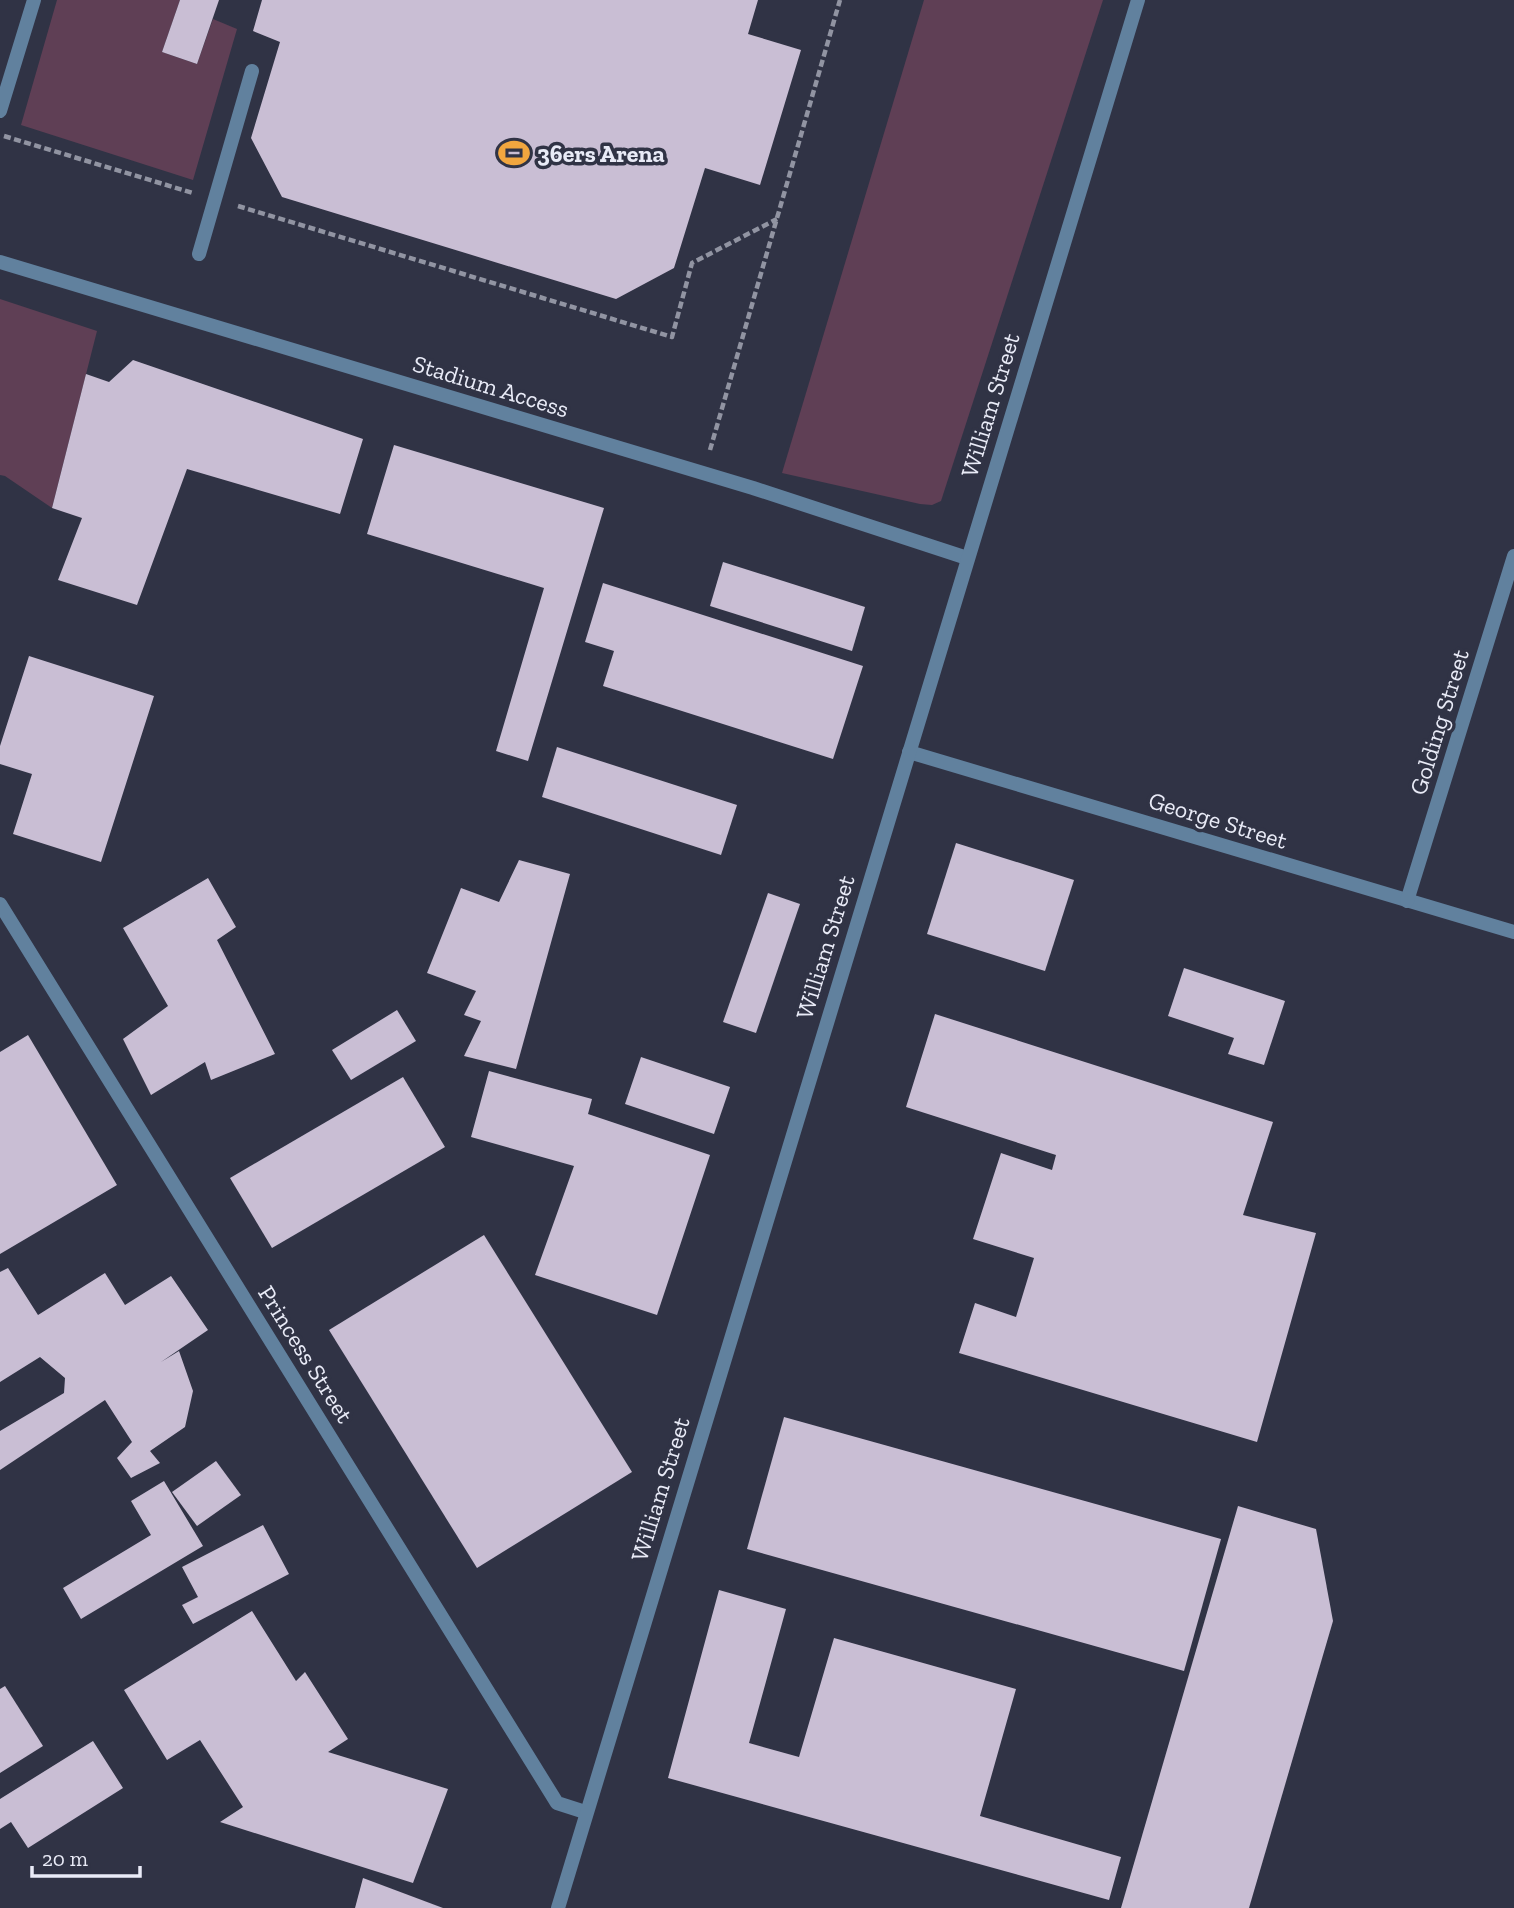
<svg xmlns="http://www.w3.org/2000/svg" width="1514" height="1908" viewBox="0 0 1514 1908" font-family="'Zilla Slab',serif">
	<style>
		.green { fill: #5f3f55 }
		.building { fill: #c9bed4 }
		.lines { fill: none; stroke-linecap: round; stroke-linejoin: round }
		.path { stroke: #9194a2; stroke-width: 4.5; stroke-dasharray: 7 3.5; stroke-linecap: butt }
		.service { stroke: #61819e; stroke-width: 14 }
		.minor { stroke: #61819e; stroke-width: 14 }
		.labels { text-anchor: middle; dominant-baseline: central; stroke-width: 7; stroke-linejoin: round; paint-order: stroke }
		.poi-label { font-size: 24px; font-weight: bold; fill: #e9ebf7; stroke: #303345; text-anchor: start }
		.street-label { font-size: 24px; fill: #e9ebf7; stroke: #303345 }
	</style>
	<rect width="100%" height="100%" fill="#303345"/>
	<!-- green -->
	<g class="green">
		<path d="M57,0H180L162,52L197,64L213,19L237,29L193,180L21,125Z"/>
		<path d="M924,0H1103L941,501L932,505L920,504L782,473Z"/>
		<path d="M0,299L97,331L52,508L5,476L0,475Z"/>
	</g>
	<!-- building -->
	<g class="building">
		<path d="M180,0H219L197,64L162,52Z"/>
		<path d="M262,0H758L748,34L801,50L760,185L705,168L674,268L616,299L282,197L251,138L280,42L253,31Z"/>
		<path d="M133,360L363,439L340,514L187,469L137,605L58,580L82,518L52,508L86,374L109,382Z"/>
		<path d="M394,445L604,508L528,761L496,751L544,588L367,534Z"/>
		<path d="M723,562L865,607L852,651L710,606Z"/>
		<path d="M603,583L863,666L833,759L603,686L614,651L585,642Z"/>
		<path d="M29,656L154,696L101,862L13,834L32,774L0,764V746Z"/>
		<path d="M557,747L737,805L721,855L542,797Z"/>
		<path d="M956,843L1074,880L1045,971L927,934Z"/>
		<path d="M519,860L570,874L516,1069L464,1056L481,1021L464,1015L476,991L427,973L461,888L499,902Z"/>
		<path d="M208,878L236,927L217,940L275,1054L211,1080L205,1062L151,1095L123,1039L168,1006L123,928Z"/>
		<path d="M768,893L800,904L756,1033L723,1022Z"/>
		<path d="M1184,968L1285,1001L1264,1065L1228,1054L1234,1038L1168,1016Z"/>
		<path d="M397,1010L416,1041L351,1080L332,1050Z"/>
		<path d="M935,1014L1273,1122L1243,1215L1316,1233L1257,1442L959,1353L975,1303L1016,1317L1034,1258L973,1239L1001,1153L1052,1170L1056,1155L906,1107Z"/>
		<path d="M28,1035L117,1185L0,1254V1052Z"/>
		<path d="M641,1057L730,1087L714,1134L625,1104Z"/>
		<path d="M489,1071L592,1099L588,1114L710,1155L657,1315L535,1275L574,1166L471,1137Z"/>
		<path d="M403,1077L445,1147L272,1248L230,1178Z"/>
		<path d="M484,1235L632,1472L477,1568L329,1330Z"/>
		<path d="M8,1268L38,1315L105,1273L125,1305L171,1276L208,1330L161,1362L179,1351L193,1391L185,1427L150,1451L160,1463L131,1478L117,1458L132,1442L105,1400L0,1470V1431L64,1393L65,1378L40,1357L0,1382V1272Z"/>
		<path d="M784,1417L1221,1539L1184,1671L747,1549Z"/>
		<path d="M216,1461L241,1495L197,1526L172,1492Z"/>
		<path d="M164,1481L203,1546L81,1619L63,1588L151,1535L131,1501Z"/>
		<path d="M1238,1506L1316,1529L1333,1621L1249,1908H1121Z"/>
		<path d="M263,1525L289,1574L193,1624L182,1605L198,1597L182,1567Z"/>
		<path d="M719,1590L786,1609L749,1743L799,1757L834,1638L1016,1689L980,1816L1121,1857L1109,1900L668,1778Z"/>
		<path d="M252,1611L296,1681L305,1672L348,1739L328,1752L448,1789L413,1883L220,1822L243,1807L200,1740L167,1760L124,1690Z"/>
		<path d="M5,1686L43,1746L0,1773V1689Z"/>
		<path d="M93,1741L123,1788L28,1848L11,1822L0,1829V1799Z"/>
		<path d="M363,1878L443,1908H355Z"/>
	</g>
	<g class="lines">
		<!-- path -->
		<g class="path">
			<path d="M4,136L193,193"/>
			<path d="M238,206L672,337L692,263L777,219"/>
			<path d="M710,450L840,0"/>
		</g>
		<!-- service -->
		<g class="service">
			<path d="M0,111L34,0"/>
			<path d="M199,254L252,71"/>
		</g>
		<!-- minor -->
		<g class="minor">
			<path d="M0,262L753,488L967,558"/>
			<path d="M909,752L1514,932"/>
			<path d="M1407,901L1514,556"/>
			<path d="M0,904L557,1803L585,1812"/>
			<path d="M558,1908L1138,0"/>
		</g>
	</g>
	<!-- icons -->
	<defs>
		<symbol id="stadium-bare" viewBox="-9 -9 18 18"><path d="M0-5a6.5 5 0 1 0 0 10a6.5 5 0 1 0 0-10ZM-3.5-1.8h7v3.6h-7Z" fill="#f1a63f" stroke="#303345" stroke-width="2.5" paint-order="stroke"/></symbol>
	</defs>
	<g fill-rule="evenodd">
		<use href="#stadium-bare" x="492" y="131" width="44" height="44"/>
	</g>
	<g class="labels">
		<!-- poi labels -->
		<g class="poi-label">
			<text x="537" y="153">36ers Arena</text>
		</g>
		<!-- street labels -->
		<g class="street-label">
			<text transform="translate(491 386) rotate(17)">Stadium Access</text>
			<text transform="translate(990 405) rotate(-73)">William Street</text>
			<text transform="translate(1439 722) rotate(-73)">Golding Street</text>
			<text transform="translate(1218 820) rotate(17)">George Street</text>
			<text transform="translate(825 947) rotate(-73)">William Street</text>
			<text transform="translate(306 1354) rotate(58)">Princess Street</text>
			<text transform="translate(660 1489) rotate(-73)">William Street</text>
		</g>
	</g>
	<!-- scale -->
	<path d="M32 1866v10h108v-10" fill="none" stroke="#e9ebf7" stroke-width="3.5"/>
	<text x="42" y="1866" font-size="21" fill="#e9ebf7" stroke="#303345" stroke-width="5" paint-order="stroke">20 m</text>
</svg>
